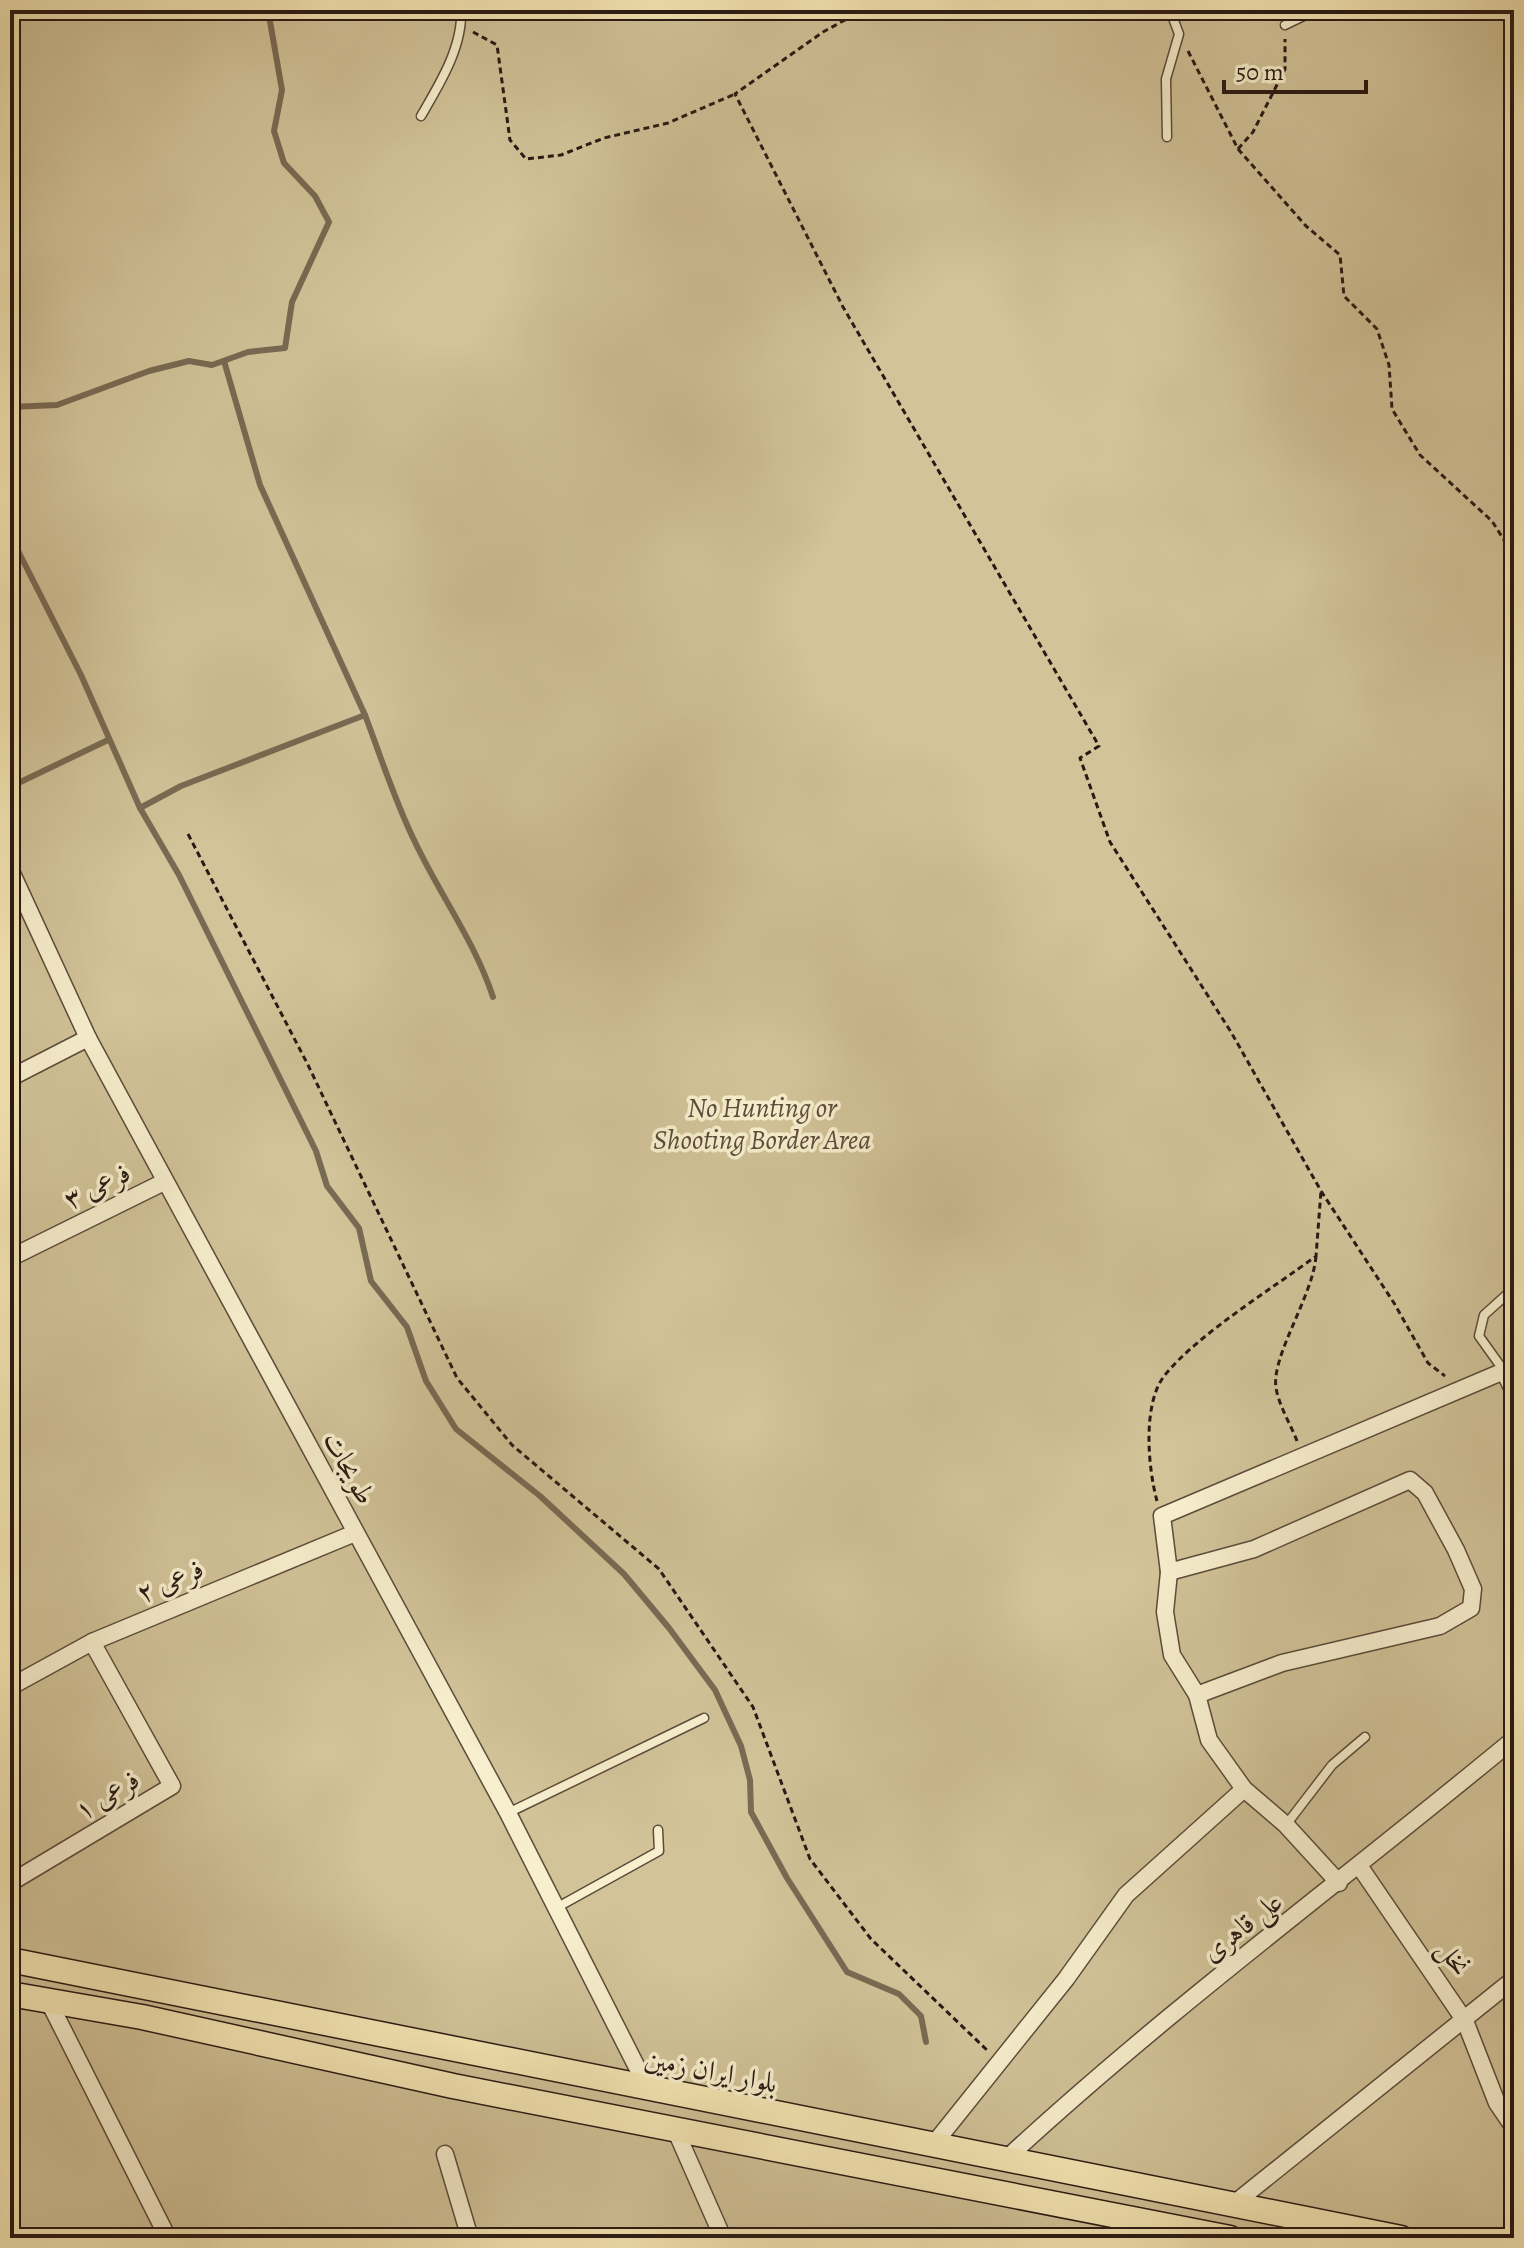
<svg xmlns="http://www.w3.org/2000/svg" width="1524" height="2248" viewBox="0 0 1524 2248" font-family="Alegreya,Amiri,serif">
	<style>
		.green { fill: #d2c399; stroke: #7d6e56; stroke-width: 2 }
		.lines { fill: none; stroke-linecap: round; stroke-linejoin: round }
		.stream { stroke: #796a53; stroke-width: 6 }
		.lane-casing { stroke: #5b4c3b; stroke-width: 11 }
		.street-casing { stroke: #5b4c3b; stroke-width: 19 }
		.primary-casing { stroke: #281913; stroke-width: 27 }
		.path { stroke: #281913; stroke-width: 3; stroke-dasharray: 6 4; stroke-linecap: butt }
		.lane { stroke: #f8efce; stroke-width: 8 }
		.street { stroke: #f8efce; stroke-width: 16 }
		.primary { stroke: #f5e6b4; stroke-width: 24 }
		.labels { text-anchor: middle; dominant-baseline: central; stroke-width: 7; stroke-linejoin: round; paint-order: stroke }
		.park-label { font-size: 28px; font-style: italic; fill: #5b4c3b; stroke: #f8efce }
		.street-label { font-size: 28px; fill: #281913; stroke: #f8efce }
	</style>
	<rect width="100%" height="100%" fill="#f5e6b4"/>
	<filter id="stains"><feTurbulence type="fractalNoise" baseFrequency=".0025" numOctaves="4"/><feColorMatrix values="0 0 0 0 .2 0 0 0 0 .09 0 0 0 0 .02 0 0 0 .5 -.17"/></filter>
	<radialGradient id="worn" r=".72"><stop offset=".6" stop-color="#630" stop-opacity="0"/><stop offset="1" stop-color="#630" stop-opacity=".3"/></radialGradient>
	<!-- green -->
	<rect class="green" x="10" y="10" width="1504" height="2228"/>
	<g class="lines">
		<!-- stream -->
		<g class="stream">
			<path d="M224,361L260,485L365,715"/>
			<path d="M10,407L57,405L149,371L189,361L212,365L248,352L285,348L292,302L329,222L315,196L284,163L274,131L282,90L268,10"/>
			<path d="M10,535L81,675L140,808L179,875L316,1151L327,1186L359,1228L371,1281L407,1327L426,1381L456,1429L540,1496L624,1574L669,1628L715,1690L741,1746L750,1780L751,1812L787,1878L847,1972L899,1994L921,2016L926,2042"/>
			<path d="M10,787L108,740"/>
			<path d="M140,808L181,786L365,715C381,757 395,802 415,842C440,895 475,942 493,997"/>
		</g>
		<defs>
			<g id="lane">
				<path d="M1285,25L1316,10"/>
				<path d="M421,116C439,85 463,47 461,10"/>
				<path d="M1167,137L1166,79L1179,34L1170,10"/>
				<path d="M1504,1371L1479,1336L1484,1315L1514,1288"/>
				<path d="M508,1813L704,1718"/>
				<path d="M1286,1825L1332,1765L1365,1737"/>
				<path d="M556,1908L659,1851L658,1830"/>
			</g>
			<g id="street">
				<path d="M10,869L88,1038L508,1813L648,2089"/>
				<path d="M10,1078L88,1038"/>
				<path d="M10,1258L164,1182"/>
				<path d="M1169,1572L1254,1549L1410,1480L1425,1493L1456,1550L1473,1589L1471,1608L1440,1626L1282,1663L1197,1695"/>
				<path d="M10,1687L92,1642L355,1533"/>
				<path d="M1360,1867L1465,2021L1497,2103L1514,2128"/>
				<path d="M10,1883L172,1786L92,1642"/>
				<path d="M1339,1883L1286,1825L1244,1789L1209,1740L1197,1695L1172,1655L1165,1612L1169,1572L1162,1516L1504,1371L1514,1392"/>
				<path d="M49,2002L168,2238"/>
				<path d="M675,2129L723,2238"/>
				<path d="M933,2145L1066,1979L1126,1895L1244,1789"/>
				<path d="M445,2154L470,2238"/>
				<path d="M1006,2159C1167,2010 1345,1879 1514,1739"/>
				<path d="M1235,2203L1514,1979"/>
			</g>
			<g id="primary">
				<path d="M10,1960L1401,2238"/>
				<path d="M10,1994L142,2017L453,2086L1230,2238"/>
			</g>
		</defs>
		<!-- lane casing -->
		<use href="#lane" class="lane-casing"/>
		<!-- street casing -->
		<use href="#street" class="street-casing"/>
		<!-- primary casing -->
		<use href="#primary" class="primary-casing"/>
		<!-- path -->
		<g class="path">
			<path d="M842,10L843,21"/>
			<path d="M863,10L823,32L735,94L843,307L1099,746L1080,758L1110,842L1231,1032L1321,1191L1394,1303L1428,1363L1445,1376"/>
			<path d="M1264,10L1274,17"/>
			<path d="M473,32L497,45L510,140L526,159L561,155L604,138L668,123L735,94"/>
			<path d="M1188,51L1238,149L1306,226L1340,255L1344,296L1377,329L1389,365L1392,409L1420,455L1492,521L1514,556"/>
			<path d="M1238,149L1253,132L1285,69V39"/>
			<path d="M188,834L308,1065L457,1378L512,1445L659,1569L753,1707L810,1859L871,1939L988,2051"/>
			<path d="M1297,1441C1291,1425 1279,1406 1276,1388C1271,1356 1313,1296 1316,1256"/>
			<path d="M1157,1501C1148,1468 1142,1403 1165,1375C1198,1334 1272,1289 1316,1256L1321,1191"/>
		</g>
		<!-- lane -->
		<use href="#lane" class="lane"/>
		<!-- street -->
		<use href="#street" class="street"/>
		<!-- primary -->
		<use href="#primary" class="primary"/>
	</g>
	<g class="labels">
		<!-- park labels -->
		<g class="park-label">
			<text x="762" y="1108">No Hunting or<tspan x="762" dy="32">Shooting Border Area</tspan></text>
		</g>
		<!-- street labels -->
		<g class="street-label">
			<text transform="translate(97 1186) rotate(-26)">فرعی ۳</text>
			<text transform="translate(349 1468) rotate(61)">طویجات</text>
			<text transform="translate(170 1581) rotate(-23)">فرعی ۲</text>
			<text transform="translate(107 1795) rotate(-31)">فرعی ۱</text>
			<text transform="translate(1242 1927) rotate(-38)">علی قاهری</text>
			<text transform="translate(1454 1958) rotate(56)">نخل</text>
			<text transform="translate(711 2071) rotate(11)">بلوار ایران زمین</text>
		</g>
	</g>
	<!-- margin -->
	<rect width="1524" height="2248" fill="none" stroke="#f5e6b4" stroke-width="40"/>
	<rect x="12" y="12" width="1500" height="2224" fill="none" stroke="#281913" stroke-width="4"/>
	<rect x="20" y="20" width="1484" height="2208" fill="none" stroke="#281913" stroke-width="2"/>
	<!-- scale -->
	<path d="M1224 80v12h142v-12" fill="none" stroke="#281913" stroke-width="4"/>
	<text x="1236" y="80" font-size="24" fill="#281913" stroke="#f8efce" stroke-width="6" paint-order="stroke">50 m</text>
	<rect width="100%" height="100%" filter="url(#stains)"/>
	<rect width="100%" height="100%" fill="url(#worn)"/>
</svg>
